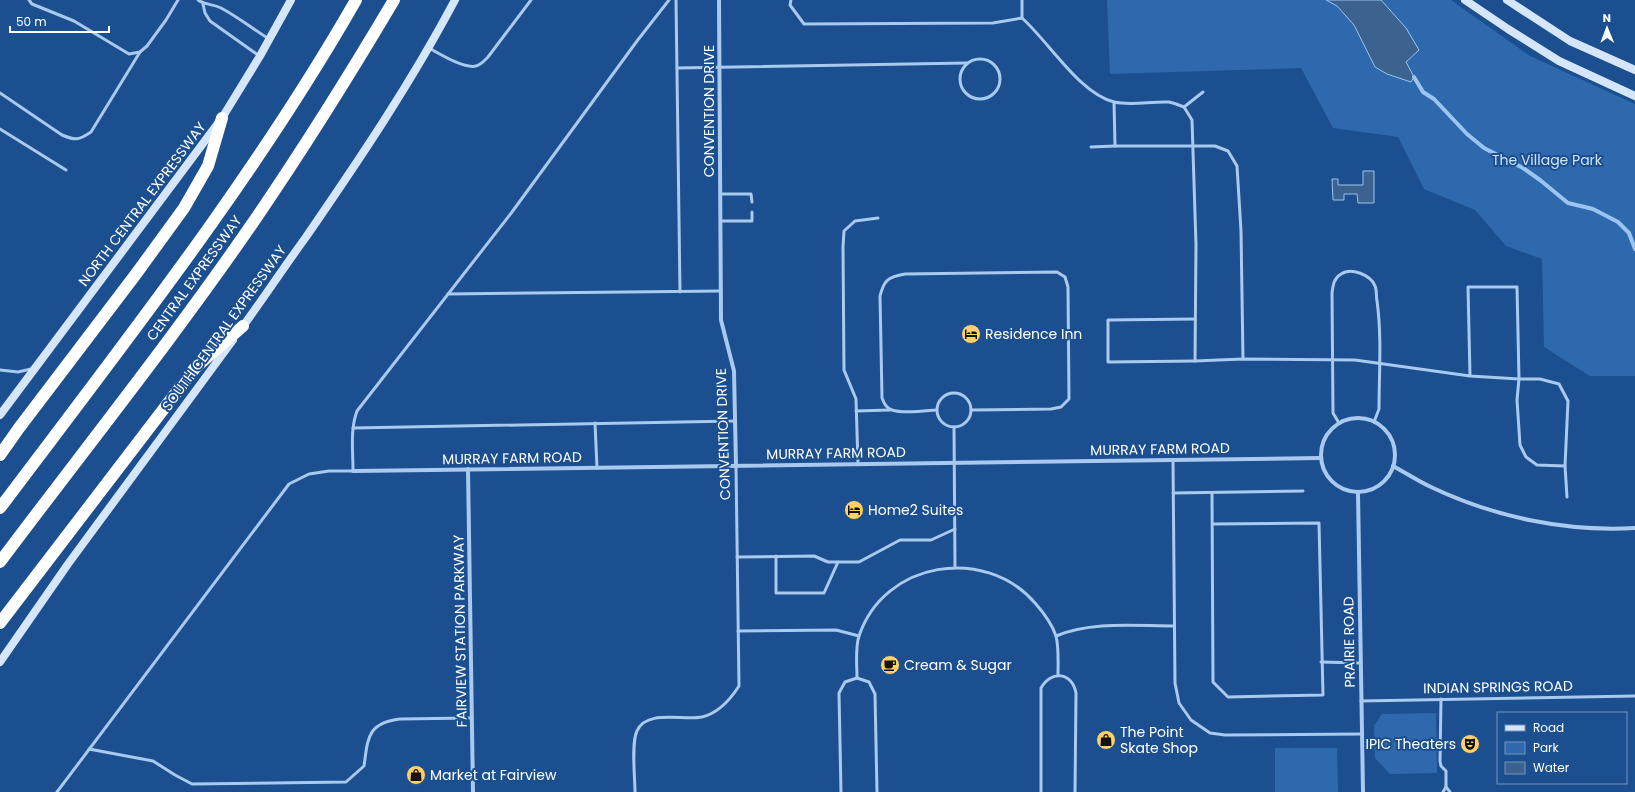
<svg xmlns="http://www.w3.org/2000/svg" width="1635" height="792" viewBox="0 0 1635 792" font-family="Poppins,sans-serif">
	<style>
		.green { fill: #2e69ad }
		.water { fill: #3c6290; stroke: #9cc4f0 }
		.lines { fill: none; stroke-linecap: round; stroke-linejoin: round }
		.stream { stroke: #9cc4f0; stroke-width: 4 }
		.lane { stroke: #a9c9ee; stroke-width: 3 }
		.street { stroke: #a9c9ee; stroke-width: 4 }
		.secondary { stroke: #d6e6fa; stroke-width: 8 }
		.highway { stroke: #fff; stroke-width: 12 }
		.labels { text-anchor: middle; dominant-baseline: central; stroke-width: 4; stroke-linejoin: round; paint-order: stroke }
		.street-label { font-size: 14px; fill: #fff; stroke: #1b4f8f }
		.park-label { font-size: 14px; fill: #cfe3fa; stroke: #1b4f8f }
		.poi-label { font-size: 14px; fill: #fff; stroke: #1b4f8f; text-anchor: start }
	</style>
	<rect width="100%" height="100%" fill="#1b4f8f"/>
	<!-- green -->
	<g class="green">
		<path d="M1107,0H1451L1530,56L1635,104V376H1590L1544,347L1542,259L1506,246L1475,210L1424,189L1398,137L1333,128L1301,68L1110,74Z"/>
		<path d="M1436,713L1437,773L1390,774L1375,758L1374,726L1382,714Z"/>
		<path d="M1275,748H1337L1338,792H1275Z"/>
	</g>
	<!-- water -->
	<g class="water">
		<path d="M1326,0H1381L1406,28L1419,50L1406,62L1414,77L1411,82L1387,74L1375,67L1354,25L1337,6Z"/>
		<path d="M1363,171H1374V203H1358L1357,194H1344V200H1333L1332,179H1338V185H1363Z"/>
	</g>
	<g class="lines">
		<!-- stream -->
		<path class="stream" d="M1414,77L1423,92L1434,99L1467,134L1484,148L1523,168L1540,180L1568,203L1593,209L1618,222L1629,233L1635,249"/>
		<!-- lane -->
		<g class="lane">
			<path d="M29,0L32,4L74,21L129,54L140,52L147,46L166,20L178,0"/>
			<path d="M198,0C205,5 213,4 221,8C238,17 253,29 269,39"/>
			<path d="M676,0L680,292"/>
			<path d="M791,0L790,5L804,24L993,23L1022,18C1049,42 1079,93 1114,102C1132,106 1151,101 1169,102C1174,103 1179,105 1184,107L1192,120L1196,245L1195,361L1243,359L1355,360L1470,376L1519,379L1517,287H1468L1470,376"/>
			<path d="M203,4L205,13L210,21L258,55"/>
			<path d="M1022,18V0"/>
			<path d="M429,48C440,54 464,69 476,66C481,65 485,60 488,57L531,0"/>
			<circle cx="980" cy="79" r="20"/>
			<path d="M677,68L967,63"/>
			<path d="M0,93L62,135C76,141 79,140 91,132L140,52"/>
			<path d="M1114,102L1115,146H1215L1228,151L1237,166L1241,231L1243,359"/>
			<path d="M1184,107L1203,92"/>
			<path d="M0,129L66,170"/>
			<path d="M1091,147L1115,146"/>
			<path d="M721,194H751L752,202"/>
			<path d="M721,221H752V212"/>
			<path d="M448,294L721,291"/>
			<path d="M1195,361L1108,362V320L1195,319"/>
			<path d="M0,370L18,372L31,369"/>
			<path d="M1519,379H1540L1559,384L1568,401L1565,466L1537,465L1526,457L1520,445L1517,400Z"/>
			<circle cx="954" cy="410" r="17"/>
			<path d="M936,410C924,411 903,414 892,410C886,408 884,403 882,398L880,296C884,280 888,277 905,274L1057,272L1065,277L1068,287L1069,399L1061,407L1051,409L971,410"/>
			<path d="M856,411L890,410"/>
			<path d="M595,423L597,468"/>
			<path d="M1339,423L1333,413L1332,293C1333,285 1334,278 1341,274C1351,267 1371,275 1375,286C1377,290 1376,297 1377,301C1382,337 1379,374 1379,409L1374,422"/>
			<path d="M954,427L955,567"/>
			<path d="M353,428L735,421"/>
			<path d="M1173,460L1175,683L1179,703L1191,720L1210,733L1225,735L1361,734"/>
			<path d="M858,464L856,399L844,370L843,247L844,231L855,221L878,218"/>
			<path d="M1565,466L1567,497"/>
			<path d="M1173,493L1303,491"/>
			<path d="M1212,493L1213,682L1228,697L1323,695L1319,523L1212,524"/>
			<path d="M776,556V593H824L838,562"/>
			<path d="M737,557L814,556L828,562H859L900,540H931L955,529"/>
			<path d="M738,631L836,630L859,636"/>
			<path d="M1056,636C1092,621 1135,626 1174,626"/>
			<path d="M1321,662L1360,663"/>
			<path d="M857,678C857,665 855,648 859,636C884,561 985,545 1035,603C1043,612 1052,624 1056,636C1059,648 1058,663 1058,675"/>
			<path d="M1441,699L1440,761L1441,766L1446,771V787L1443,792"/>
			<path d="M1361,701L1635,696"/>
			<path d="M89,749L153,761L175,775L192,784L346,782L364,766C368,738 367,723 400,719L472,718"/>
			<path d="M1446,787L1450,792"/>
			<path d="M57,792L289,484L309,474L329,471H353C353,450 350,430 357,411L512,212L637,41L669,0"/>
			<path d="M635,792C635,777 631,743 637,731C646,709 684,721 702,717C719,713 730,700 739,686L736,466"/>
			<path d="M841,792L839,693L845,682L857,678L869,682L875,694L877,792"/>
			<path d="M1041,792V688C1051,670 1072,672 1076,693L1075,792"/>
		</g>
		<!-- street -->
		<g class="street">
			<path d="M719,0L721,320L734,371L736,466"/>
			<circle cx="1358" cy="455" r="37"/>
			<path d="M1393,466C1406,473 1418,481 1431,487C1494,517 1565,532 1635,528"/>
			<path d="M468,469L473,792"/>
			<path d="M353,471L1320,458"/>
			<path d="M1358,493L1363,792"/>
		</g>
		<!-- secondary -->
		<g class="secondary">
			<path d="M1465,0L1508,29L1559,61L1635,96"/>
			<path d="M1507,0L1570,41L1635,70"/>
			<path d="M241,329C263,299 284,267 306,237C359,160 411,83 455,0"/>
			<path d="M0,415L222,118L260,56L291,0"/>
			<path d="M0,662L68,564L233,340"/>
		</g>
		<!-- highway -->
		<g class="highway">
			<path d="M0,455L19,428L136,274L184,208L208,166L222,118"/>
			<path d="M0,508C124,343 253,180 356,0"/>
			<path d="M0,562C84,450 172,340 252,224C302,151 349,76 394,0"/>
			<path d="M0,623L195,368L243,326"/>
		</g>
	</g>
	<!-- icons -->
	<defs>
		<symbol id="hotel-disc" viewBox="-11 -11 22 22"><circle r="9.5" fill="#ffd166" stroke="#1b4f8f"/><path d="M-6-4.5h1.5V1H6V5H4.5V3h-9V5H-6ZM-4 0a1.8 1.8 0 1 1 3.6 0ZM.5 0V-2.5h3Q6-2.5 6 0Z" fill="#111"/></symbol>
		<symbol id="cafe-disc" viewBox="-11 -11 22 22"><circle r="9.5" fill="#ffd166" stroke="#1b4f8f"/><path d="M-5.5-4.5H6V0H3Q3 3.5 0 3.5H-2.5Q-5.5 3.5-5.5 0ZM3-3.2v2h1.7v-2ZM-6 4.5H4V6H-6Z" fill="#111"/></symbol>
		<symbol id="shop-disc" viewBox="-11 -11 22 22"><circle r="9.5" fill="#ffd166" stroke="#1b4f8f"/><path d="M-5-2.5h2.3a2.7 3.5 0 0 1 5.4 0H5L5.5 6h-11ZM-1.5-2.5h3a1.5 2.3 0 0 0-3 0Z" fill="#111"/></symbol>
		<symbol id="theatre-disc" viewBox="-11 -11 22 22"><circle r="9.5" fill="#ffd166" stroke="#1b4f8f"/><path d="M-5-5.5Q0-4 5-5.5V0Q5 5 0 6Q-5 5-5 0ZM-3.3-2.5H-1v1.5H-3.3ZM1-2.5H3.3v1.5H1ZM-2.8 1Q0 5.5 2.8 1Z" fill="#111"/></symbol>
	</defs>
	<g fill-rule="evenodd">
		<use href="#hotel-disc" x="960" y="323" width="22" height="22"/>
		<use href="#hotel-disc" x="843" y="499" width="22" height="22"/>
		<use href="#cafe-disc" x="879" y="654" width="22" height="22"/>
		<use href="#shop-disc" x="1095" y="729" width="22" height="22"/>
		<use href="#theatre-disc" x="1459" y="733" width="22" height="22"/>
		<use href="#shop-disc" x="405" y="764" width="22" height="22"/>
	</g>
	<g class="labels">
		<!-- street labels -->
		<g class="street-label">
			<text transform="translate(709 111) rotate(-90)">CONVENTION DRIVE</text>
			<text transform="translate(142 204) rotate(-53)">NORTH CENTRAL EXPRESSWAY</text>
			<text transform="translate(194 278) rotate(-54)">CENTRAL EXPRESSWAY</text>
			<text transform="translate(224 328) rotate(-54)">SOUTH CENTRAL EXPRESSWAY</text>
			<text transform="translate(723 434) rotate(-92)">CONVENTION DRIVE</text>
			<text transform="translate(1160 449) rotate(-1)">MURRAY FARM ROAD</text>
			<text transform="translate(836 453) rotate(-1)">MURRAY FARM ROAD</text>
			<text transform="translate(512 458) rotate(-1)">MURRAY FARM ROAD</text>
			<text transform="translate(460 631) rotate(-91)">FAIRVIEW STATION PARKWAY</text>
			<text transform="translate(1349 642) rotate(-91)">PRAIRIE ROAD</text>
			<text transform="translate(1498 687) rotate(-1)">INDIAN SPRINGS ROAD</text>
		</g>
		<!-- park labels -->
		<g class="park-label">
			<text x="1547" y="160">The Village Park</text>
		</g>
		<!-- poi labels -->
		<g class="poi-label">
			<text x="985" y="334">Residence Inn</text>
			<text x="868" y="510">Home2 Suites</text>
			<text x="904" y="665">Cream &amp; Sugar</text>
			<text x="1120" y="732">The Point<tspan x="1120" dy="16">Skate Shop</tspan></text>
			<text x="1456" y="744" text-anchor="end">IPIC Theaters</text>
			<text x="430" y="775">Market at Fairview</text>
		</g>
	</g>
	<!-- legend -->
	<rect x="1497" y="712" width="130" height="72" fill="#1b4f8f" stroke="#7695bc"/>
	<rect x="1505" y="725" width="20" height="6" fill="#d6e6fa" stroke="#7695bc"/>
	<text x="1533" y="732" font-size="12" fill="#ffffff">Road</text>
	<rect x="1505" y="742" width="20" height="12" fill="#2e69ad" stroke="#7695bc"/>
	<text x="1533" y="752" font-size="12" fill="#ffffff">Park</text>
	<rect x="1505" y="762" width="20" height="12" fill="#3c6290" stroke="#7695bc"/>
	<text x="1533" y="772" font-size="12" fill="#ffffff">Water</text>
	<!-- north arrow -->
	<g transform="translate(1607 28) rotate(359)" stroke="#1b4f8f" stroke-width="3" paint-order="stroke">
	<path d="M0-3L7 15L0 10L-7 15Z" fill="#ffffff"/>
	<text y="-6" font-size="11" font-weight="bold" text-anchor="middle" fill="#ffffff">N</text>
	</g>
	<!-- scale -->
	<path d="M10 26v6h99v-6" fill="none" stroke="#ffffff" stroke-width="2"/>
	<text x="16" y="26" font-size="12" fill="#ffffff" stroke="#1b4f8f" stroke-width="3" paint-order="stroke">50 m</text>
</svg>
